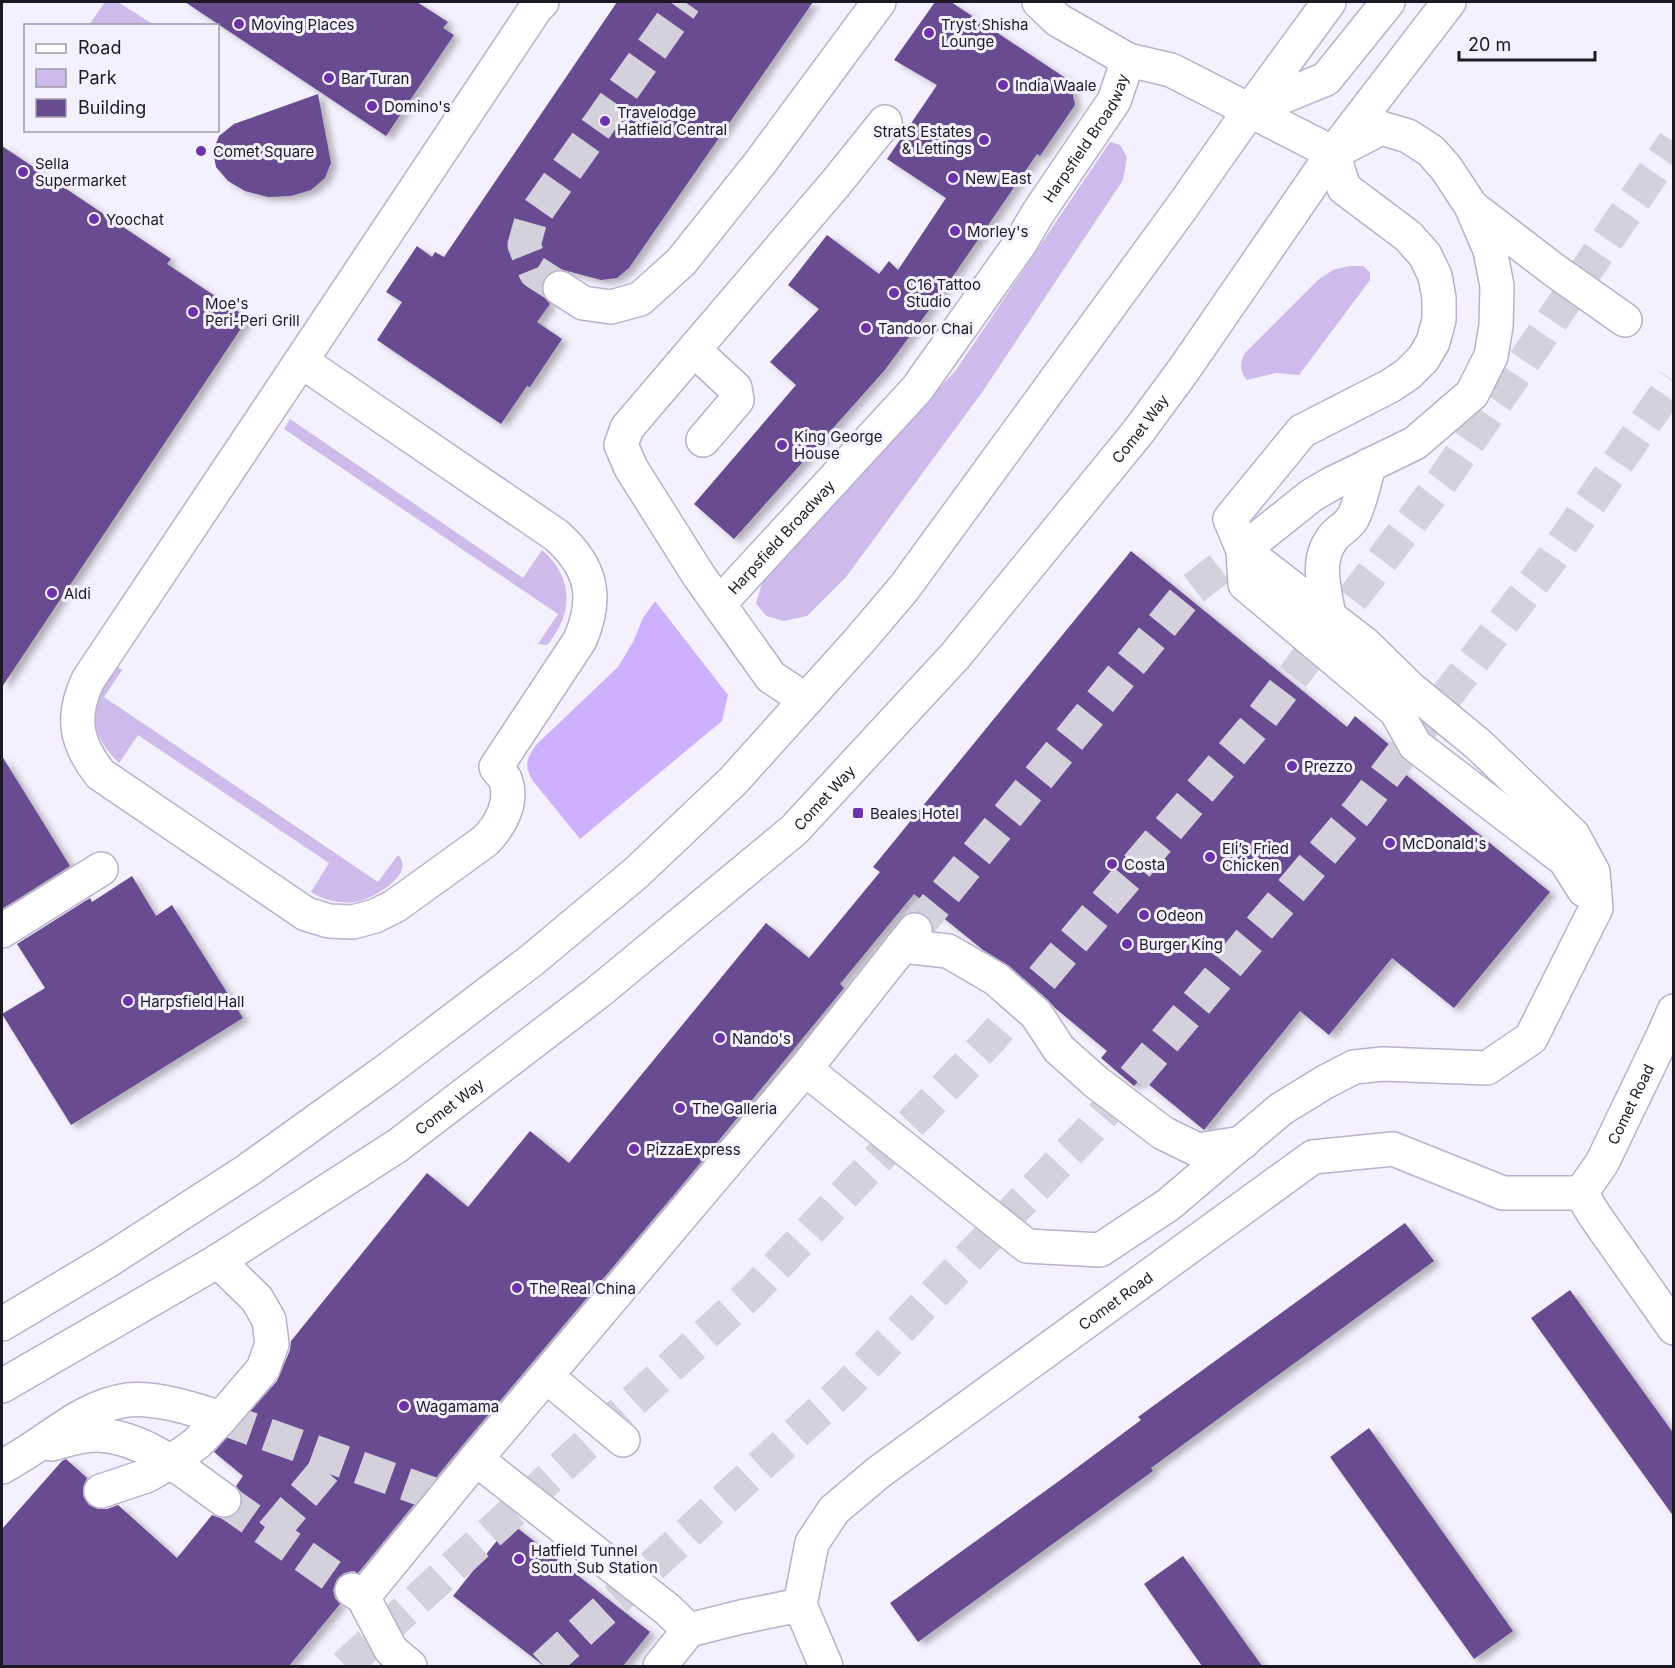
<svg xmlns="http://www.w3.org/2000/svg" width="1675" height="1668" viewBox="0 0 1675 1668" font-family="Inter,sans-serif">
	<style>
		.green { fill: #ccbbeb }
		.forest { fill: #ceb1fe }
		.building { fill: #684c90; filter: url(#shadow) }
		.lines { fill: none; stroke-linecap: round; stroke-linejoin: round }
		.minor-tunnel { stroke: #d4d0dc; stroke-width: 33; stroke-dasharray: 33 16; stroke-linecap: butt }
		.highway-tunnel { stroke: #d4d0dc; stroke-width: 33; stroke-dasharray: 33 16; stroke-linecap: butt }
		.minor-casing { stroke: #bab0cd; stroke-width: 36 }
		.major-casing { stroke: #bab0cd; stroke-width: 36 }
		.minor { stroke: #fff; stroke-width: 33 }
		.major { stroke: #fff; stroke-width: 33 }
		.poi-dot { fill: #6b32a9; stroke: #f4f0fd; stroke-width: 2 }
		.labels { text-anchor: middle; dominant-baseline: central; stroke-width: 6; stroke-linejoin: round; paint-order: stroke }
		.poi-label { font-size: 15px; fill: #1d1924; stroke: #f4f0fd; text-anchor: start }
		.street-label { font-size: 15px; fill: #1d1924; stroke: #f4f0fd }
	</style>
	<defs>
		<filter id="shadow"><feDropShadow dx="6" dy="4" stdDeviation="3" flood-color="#0004"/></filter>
	</defs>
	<rect width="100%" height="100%" fill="#f4f0fd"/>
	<!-- green -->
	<g class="green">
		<path d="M105,2H118L154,25H89Z"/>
		<path d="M1110,142L1120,145L1127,157L1123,180L983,391L846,577L807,616L784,621L766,616L756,603L763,580L956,370Z"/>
		<path d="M1350,266H1363L1370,272V280L1299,375L1276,373L1247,380C1239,372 1240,362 1245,353L1319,279L1333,270Z"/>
		<path d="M290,419L523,578L542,550C573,577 574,611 549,643L546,645L538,644L558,614L284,429Z"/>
		<path d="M117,666L122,670L104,697L378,882L398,855C417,874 371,900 355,902C339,904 324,900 311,892L329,863L138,735L119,763C101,746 89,724 97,699C101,687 110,676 117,666Z"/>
	</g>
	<!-- forest -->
	<path class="forest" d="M655,601L728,695L722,721L580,839L533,781C524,765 526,760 536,745L618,667L633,642L643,618Z"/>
	<!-- building -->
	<g class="building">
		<path d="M185,2H417L448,22L443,28L454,35L386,136Z"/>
		<path d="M617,2H813L629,268L617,278L601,280L560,269L552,271L545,277L541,288L544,297L550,304L537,322L562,339L530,387L527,386L501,424L377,340L402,302L386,292L417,246L432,257L435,252L444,257Z"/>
		<path d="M935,2H951L1070,81L1075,105L1040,156L1037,154L938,298L884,371L734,539L694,504L796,385L770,362L819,309L788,285L827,235L879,274L889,261L898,270L946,198L887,159L937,85L894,60Z"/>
		<path d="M318,94L331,163L325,178L311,190L291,196L268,197L245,191L228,181L216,167L213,151L219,136L234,124Z"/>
		<path d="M2,146L171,259L167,264L248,318L2,687Z"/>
		<path d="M1131,551L1347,727L1355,716L1391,746L1383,756L1550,892L1454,1008L1392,958L1329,1035L1300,1011L1204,1130L1141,1078L1134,1086L1101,1058L1107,1051L1055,1008L1048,1000L1008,965L983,950L914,894L840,984L844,988L683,1184L461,1447L358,1573L352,1571L344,1573L337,1579L333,1590L335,1598L340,1604L289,1666H2V1529L62,1461L66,1459L87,1478L83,1487V1496L89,1505L98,1509H107L118,1505L177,1558L212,1515L223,1519L231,1517L239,1511L243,1501L241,1492L236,1486L243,1476L214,1452L277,1381L290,1350L291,1341L427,1173L468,1207L530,1131L569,1163L766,923L809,958L880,872L873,867Z"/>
		<path d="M2,756L70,866L2,909Z"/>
		<path d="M132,876L156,916L172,905L243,1018L71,1125L2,1014L45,988L17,944L90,898L92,902Z"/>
		<path d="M1405,1223L1434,1261L1151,1468L1153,1471L918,1642L890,1603L1059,1481L1141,1420L1138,1417Z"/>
		<path d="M1570,1290L1674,1434V1517L1531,1318Z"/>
		<path d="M1369,1428L1513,1631L1474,1659L1330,1457Z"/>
		<path d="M511,1523L650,1632L623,1666H544L453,1596Z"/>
		<path d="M1183,1556L1207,1589L1262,1666H1202L1144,1584Z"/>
	</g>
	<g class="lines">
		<!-- minor-tunnel -->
		<g class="minor-tunnel">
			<path d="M560,288L535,272L524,245L531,220L685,2"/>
			<path d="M915,930L1189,592L1243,550"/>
			<path d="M221,1418L431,1493"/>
			<path d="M224,1500L352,1590"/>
			<path d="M272,1533L334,1459"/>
		</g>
		<!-- highway-tunnel -->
		<g class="highway-tunnel">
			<path d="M345,1666L753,1291L990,1040L1260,720L1443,480L1674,142"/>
			<path d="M544,1666L847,1386L1089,1131L1358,811L1550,561L1674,381"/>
		</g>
		<defs>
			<g id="minor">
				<path d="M1039,2L1058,20L1128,60L1171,70L1333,153L1344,188L1408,236L1425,255L1435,276L1439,298V320L1433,342L1423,359L1408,374L1390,386L1302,431L1230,519L1243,550L1245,584L1396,711L1415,745L1565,860L1584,890"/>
				<path d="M1472,207L1554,270L1625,320"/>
				<path d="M560,288L583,303L611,307L640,299L681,262L760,163L879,2"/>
				<path d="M694,350L735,388L737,400L703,440"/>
				<path d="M301,361L556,535C591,566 599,596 580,640L496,767C498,771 503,775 505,779C514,802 500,826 485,841L395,906L375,916L353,922L329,921L306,914L100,774C75,742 71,716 88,680Z"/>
				<path d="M301,361L536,8L542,2"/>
				<path d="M1243,550L1312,495L1331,484L1415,443L1472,394L1491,356L1496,326L1497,286L1490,250L1471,206L1446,168L1431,151L1408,136L1381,128L1333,153"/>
				<path id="s1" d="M720,603L917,389L1021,242L1038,213L1114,101L1128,60"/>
				<path d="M1329,616C1325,591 1315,561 1332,539C1337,531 1347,527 1352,519C1358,511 1366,477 1369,465"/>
				<path d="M806,700L771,677L699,576L631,468L621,445L627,428L836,183L885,122"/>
				<path d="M2,931L101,869"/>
				<path d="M902,946L948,951L996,979L1036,1014L1059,1049L1096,1082L1163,1133L1198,1150L1242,1143"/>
				<path d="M805,1069L1027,1246L1100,1250L1168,1205L1281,1109L1325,1082L1354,1067L1383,1064L1487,1068L1531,1038L1596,908L1593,872L1573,835L1479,745L1411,689L1365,644L1243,550"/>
				<path d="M1581,1193L1595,1216L1674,1328"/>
				<path d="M546,1376L623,1440"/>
				<path d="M52,1444C66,1440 84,1434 98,1435C146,1437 187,1474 224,1500"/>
				<path d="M476,1459L667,1609L689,1630L741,1617L800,1605"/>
				<path d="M2,1467C12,1461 23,1455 33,1448C62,1429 91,1405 127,1400C156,1397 194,1409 221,1418"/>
				<path d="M101,1491L146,1476L171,1462L197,1443L221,1418L263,1369L272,1344L269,1320L257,1299L218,1261"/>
				<path d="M352,1590L363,1597L391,1650L410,1666"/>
				<path d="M363,1597L476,1459L805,1069L915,930"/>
				<path d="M660,1666L689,1630"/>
				<path id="s2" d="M826,1666L800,1605L812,1543L834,1510L879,1472L1313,1157L1393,1149L1503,1193H1581L1602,1163L1663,1036L1674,1011"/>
			</g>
			<g id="major">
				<path d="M1250,110L1326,79L1388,2"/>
				<path d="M2,1324L109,1260L248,1170L386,1071L532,960L636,873L733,781L859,641L904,588L1182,207L1250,110L1329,2"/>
				<path id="s3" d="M2,1386L218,1261L397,1146L597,993L794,830L955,656L1138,432L1185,368L1333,153L1449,2"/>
			</g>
		</defs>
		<!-- minor casing -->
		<use href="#minor" class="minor-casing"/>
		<!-- major casing -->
		<use href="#major" class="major-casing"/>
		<!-- minor -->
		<use href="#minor" class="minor"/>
		<!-- major -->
		<use href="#major" class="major"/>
	</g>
	<!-- markers -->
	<g class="poi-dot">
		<circle cx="239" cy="24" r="6"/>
		<circle cx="929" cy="33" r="6"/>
		<circle cx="329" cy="78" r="6"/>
		<circle cx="1003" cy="85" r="6"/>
		<circle cx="372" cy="106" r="6"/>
		<circle cx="605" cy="121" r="6"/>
		<circle cx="984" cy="140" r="6"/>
		<circle cx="201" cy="151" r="6"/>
		<circle cx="23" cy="172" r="6"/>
		<circle cx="953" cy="178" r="6"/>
		<circle cx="94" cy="219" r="6"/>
		<circle cx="955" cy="231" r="6"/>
		<circle cx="894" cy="293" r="6"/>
		<circle cx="193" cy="312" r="6"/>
		<circle cx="866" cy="328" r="6"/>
		<circle cx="782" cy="445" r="6"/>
		<circle cx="52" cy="593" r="6"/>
		<circle cx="1292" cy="766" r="6"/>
		<rect x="852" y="807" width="12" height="12" rx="3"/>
		<circle cx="1390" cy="843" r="6"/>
		<circle cx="1210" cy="857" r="6"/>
		<circle cx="1112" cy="864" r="6"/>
		<circle cx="1144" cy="915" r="6"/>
		<circle cx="1127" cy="944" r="6"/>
		<circle cx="128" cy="1001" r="6"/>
		<circle cx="720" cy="1038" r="6"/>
		<circle cx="680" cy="1108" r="6"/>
		<circle cx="634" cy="1149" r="6"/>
		<circle cx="517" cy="1288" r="6"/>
		<circle cx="404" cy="1406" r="6"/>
		<circle cx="519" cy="1559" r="6"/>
	</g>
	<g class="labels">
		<!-- poi labels -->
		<g class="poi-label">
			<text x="251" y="24">Moving Places</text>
			<text x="941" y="24">Tryst Shisha<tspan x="941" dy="17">Lounge</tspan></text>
			<text x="341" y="78">Bar Turan</text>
			<text x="1015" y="85">India Waale</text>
			<text x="384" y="106">Domino's</text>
			<text x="617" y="112">Travelodge<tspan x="617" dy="17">Hatfield Central</tspan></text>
			<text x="972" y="131" text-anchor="end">StratS Estates<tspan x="972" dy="17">&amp; Lettings</tspan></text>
			<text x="213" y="151">Comet Square</text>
			<text x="35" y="163">Sella<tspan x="35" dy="17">Supermarket</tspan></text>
			<text x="965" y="178">New East</text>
			<text x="106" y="219">Yoochat</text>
			<text x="967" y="231">Morley's</text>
			<text x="906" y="284">C16 Tattoo<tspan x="906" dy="17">Studio</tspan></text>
			<text x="205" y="303">Moe's<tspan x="205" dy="17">Peri-Peri Grill</tspan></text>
			<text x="878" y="328">Tandoor Chai</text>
			<text x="794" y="436">King George<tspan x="794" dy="17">House</tspan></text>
			<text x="64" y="593">Aldi</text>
			<text x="1304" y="766">Prezzo</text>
			<text x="870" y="813">Beales Hotel</text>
			<text x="1402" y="843">McDonald's</text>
			<text x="1222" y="848">Eli’s Fried<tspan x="1222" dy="17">Chicken</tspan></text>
			<text x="1124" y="864">Costa</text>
			<text x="1156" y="915">Odeon</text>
			<text x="1139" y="944">Burger King</text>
			<text x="140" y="1001">Harpsfield Hall</text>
			<text x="732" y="1038">Nando's</text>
			<text x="692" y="1108">The Galleria</text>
			<text x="646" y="1149">PizzaExpress</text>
			<text x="529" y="1288">The Real China</text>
			<text x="416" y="1406">Wagamama</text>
			<text x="531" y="1550">Hatfield Tunnel<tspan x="531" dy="17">South Sub Station</tspan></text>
		</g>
		<!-- street labels -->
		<g class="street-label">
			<text stroke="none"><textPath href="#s1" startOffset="594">Harpsfield Broadway</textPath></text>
			<text stroke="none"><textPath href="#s3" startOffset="1500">Comet Way</textPath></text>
			<text stroke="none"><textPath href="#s1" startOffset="90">Harpsfield Broadway</textPath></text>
			<text stroke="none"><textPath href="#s3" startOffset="1014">Comet Way</textPath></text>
			<text stroke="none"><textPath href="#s2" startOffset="1143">Comet Road</textPath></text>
			<text stroke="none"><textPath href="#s3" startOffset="528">Comet Way</textPath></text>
			<text stroke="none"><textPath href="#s2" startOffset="520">Comet Road</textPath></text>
		</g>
	</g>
	<!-- border -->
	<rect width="1675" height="1668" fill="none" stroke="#1d1924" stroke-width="6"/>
	<!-- legend -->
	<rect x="24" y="24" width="195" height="108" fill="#f4f0fd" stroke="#9e9aa6" stroke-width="1.5"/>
	<rect x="36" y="44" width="30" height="9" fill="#ffffff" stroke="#9e9aa6" stroke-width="1.5"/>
	<text x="78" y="54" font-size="18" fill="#1d1924">Road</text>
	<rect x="36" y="69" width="30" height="18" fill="#ccbbeb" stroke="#9e9aa6" stroke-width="1.5"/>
	<text x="78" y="84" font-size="18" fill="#1d1924">Park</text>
	<rect x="36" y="99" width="30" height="18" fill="#684c90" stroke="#9e9aa6" stroke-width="1.5"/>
	<text x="78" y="114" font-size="18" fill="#1d1924">Building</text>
	<!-- scale -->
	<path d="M1459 51v9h136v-9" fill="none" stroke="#1d1924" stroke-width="3"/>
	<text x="1468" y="51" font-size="18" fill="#1d1924" stroke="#f4f0fd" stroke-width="4.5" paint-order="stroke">20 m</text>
</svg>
